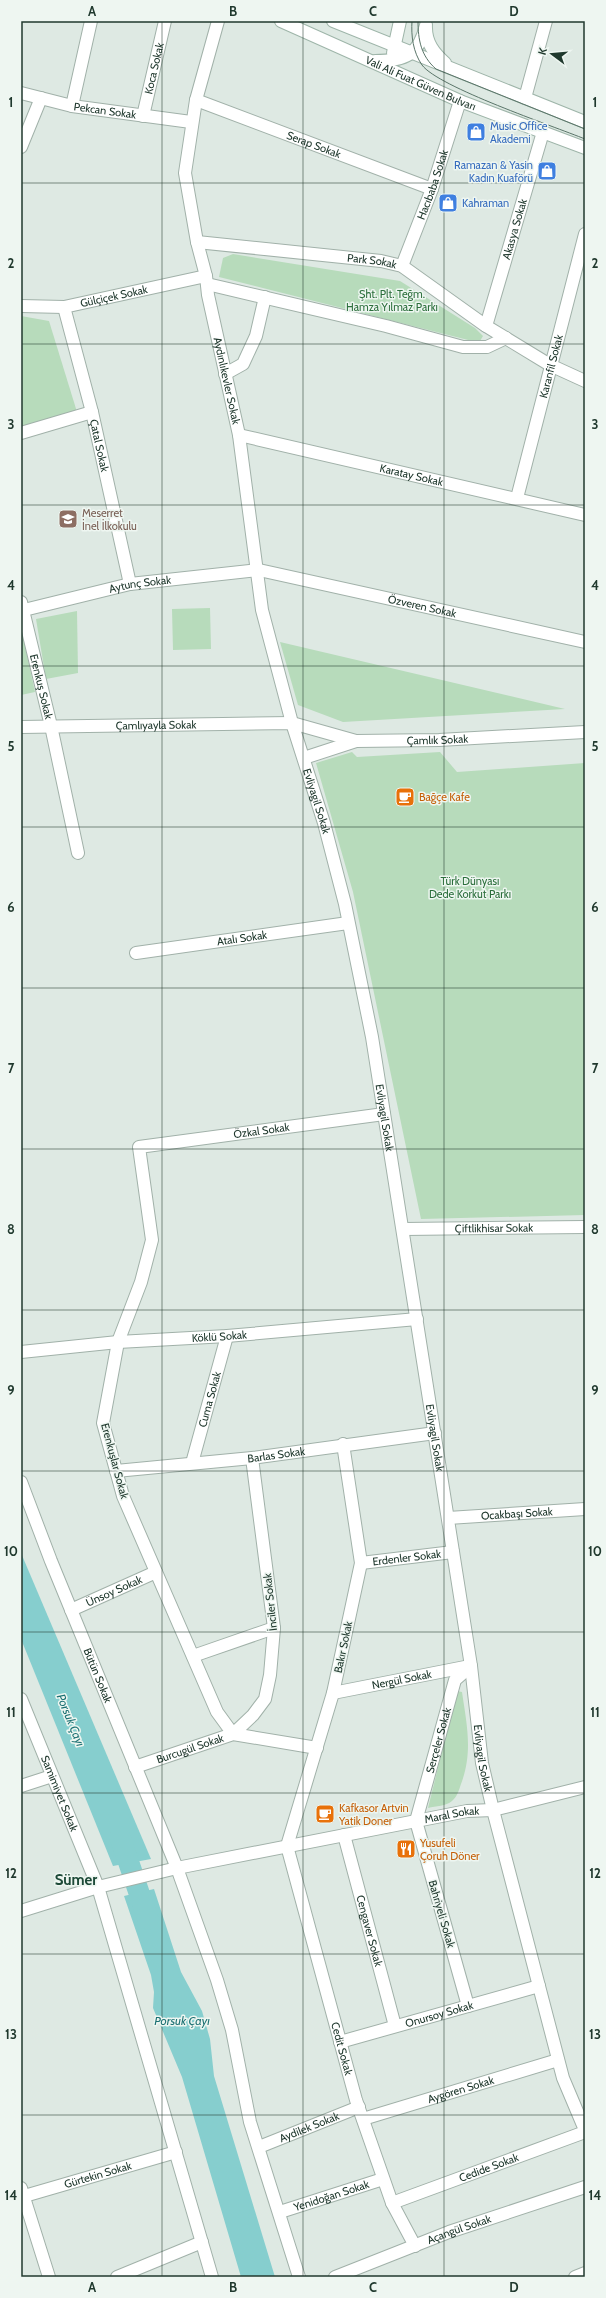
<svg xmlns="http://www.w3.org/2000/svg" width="606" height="2298" viewBox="0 0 606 2298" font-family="Cabin,sans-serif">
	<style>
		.green { fill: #b7dbbb }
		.water { fill: #86cece }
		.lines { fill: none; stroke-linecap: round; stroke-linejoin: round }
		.river { stroke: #86cece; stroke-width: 21 }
		.minor-casing { stroke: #a1b1a9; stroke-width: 14 }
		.tertiary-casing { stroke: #a1b1a9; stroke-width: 14 }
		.secondary-casing { stroke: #9eb5a9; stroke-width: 14 }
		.minor { stroke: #fff; stroke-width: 12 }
		.tertiary { stroke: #fff; stroke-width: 12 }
		.secondary { stroke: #fff; stroke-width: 12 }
		.tram { stroke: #5a7569; stroke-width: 1 }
		.grid { fill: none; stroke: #20392e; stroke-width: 1; stroke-opacity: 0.55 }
		.labels { text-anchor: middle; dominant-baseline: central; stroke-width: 3; stroke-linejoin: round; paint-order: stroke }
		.street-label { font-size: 11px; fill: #20392e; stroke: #eef6f1 }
		.shop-label { font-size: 11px; fill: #366cbe; stroke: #eef6f1; text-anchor: start }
		.park-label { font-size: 11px; fill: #2b6e3b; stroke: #eef6f1 }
		.education-label { font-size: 11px; fill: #785e54; stroke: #eef6f1; text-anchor: start }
		.food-label { font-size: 11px; fill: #c56008; stroke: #eef6f1; text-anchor: start }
		.water-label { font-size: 12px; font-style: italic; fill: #1c7173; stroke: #eef6f1 }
		.district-label { font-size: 15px; font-weight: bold; fill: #1d4a38; stroke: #eef6f1 }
		.neatline { fill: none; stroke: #20392e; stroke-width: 1.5 }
		.grid-label { font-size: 13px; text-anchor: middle; font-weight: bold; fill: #20392e }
	</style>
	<rect width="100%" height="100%" fill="#dee9e3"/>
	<!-- green -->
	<g class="green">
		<path d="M233,254L400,281L475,328L483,336L480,341H472L219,277L223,258Z"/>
		<path d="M21,316L49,321L77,412L21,427Z"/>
		<path d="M210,608L211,649L173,650L172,609Z"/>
		<path d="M77,611L78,673L46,679L36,619Z"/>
		<path d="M21,627L35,692L21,695Z"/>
		<path d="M280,642L565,709L343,722L298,705Z"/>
		<path d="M352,752L357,757L440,752L457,772L585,763V1215L421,1219L353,892L316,763Z"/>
		<path d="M457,1691L462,1692C467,1726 473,1752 461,1784C459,1790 457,1797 452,1801C446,1806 436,1806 428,1808Z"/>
	</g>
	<!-- water -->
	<g class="water">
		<path d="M21,1553L151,1859L113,1866L21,1639Z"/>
		<path d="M154,1889L181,1972L202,2011L210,2039L214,2076L275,2277H241L182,2077L153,2008L154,1992L151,1975L124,1896Z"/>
	</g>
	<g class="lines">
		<!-- river -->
		<path class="river" d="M120,1837L148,1919"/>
		<defs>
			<g id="minor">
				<path id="s1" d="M218,21L196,100L185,173L197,242L206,276L208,295L239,435L262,610L292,723L324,823L345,904L372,1037L471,1666L482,1763L493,1810L563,2078L585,2130"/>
				<path id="s2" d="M21,93L72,106L191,122"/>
				<path d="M525,98L546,21"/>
				<path id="s3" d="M196,100L432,189"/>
				<path d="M72,106L91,21"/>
				<path id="s4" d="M143,116L165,21"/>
				<path d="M21,147L41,98"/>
				<path id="s5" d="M197,242L381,261L402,266L486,326L550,365L585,381"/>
				<path id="s6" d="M402,266L432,189L460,101"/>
				<path d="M207,284L386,326L463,347H487L506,338"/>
				<path id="s7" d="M21,306L64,307L206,276"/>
				<path id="s8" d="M64,307L92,412L130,584"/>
				<path id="s9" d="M486,326L543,132"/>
				<path d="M225,374L243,364L256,336L265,297"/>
				<path d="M21,433L92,412"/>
				<path id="s10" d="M239,435L585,515"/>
				<path id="s11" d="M517,498L585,234"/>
				<path id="s12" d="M21,602L51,726L78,853"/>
				<path id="s13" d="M24,610L130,584L259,570L585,642"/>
				<path id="s14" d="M21,727L292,723L356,741L439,740L585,732"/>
				<path d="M304,758L356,741"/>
				<path id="s15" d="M136,953L348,923"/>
				<path id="s16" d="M404,1229L585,1227"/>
				<path id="s17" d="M21,1352L118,1342L227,1336L417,1319"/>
				<path id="s18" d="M343,1444L361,1563L333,1693L287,1846L356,2100L392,2203L415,2246"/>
				<path id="s19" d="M192,1463L227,1336"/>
				<path id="s20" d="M116,1471L252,1458L435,1433"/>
				<path id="s21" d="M21,1482L51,1561L177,1868"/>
				<path id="s22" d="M448,1518L585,1509"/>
				<path id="s23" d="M361,1563L453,1552"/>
				<path id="s24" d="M71,1610L156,1572"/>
				<path d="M193,1656L274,1628"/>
				<path id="s25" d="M333,1693L470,1666"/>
				<path id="s26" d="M21,1699L98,1887L212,2277"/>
				<path id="s27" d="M233,1734L217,1712L123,1496L103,1423L118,1342L141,1282L152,1240L139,1147L384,1114"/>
				<path d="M233,1734L253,1715L265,1699L270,1675L274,1628L252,1458"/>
				<path id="s28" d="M135,1767L233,1734L317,1748"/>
				<path d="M21,1786L52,1776"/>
				<path id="s29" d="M344,1835L395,2026"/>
				<path id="s30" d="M468,2006L416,1821L455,1680L471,1666"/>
				<path id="s31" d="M340,2042L539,1986"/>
				<path id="s32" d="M363,2119L558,2060"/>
				<path id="s33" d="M259,2147L359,2107"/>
				<path d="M21,2188L49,2277"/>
				<path id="s34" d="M21,2197L176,2152"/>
				<path id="s35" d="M392,2203L585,2132"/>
				<path id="s36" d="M280,2212L383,2179"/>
				<path d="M117,2277L202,2242"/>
				<path id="s37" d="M335,2277L449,2232L585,2187"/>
				<path d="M575,2277L585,2273"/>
			</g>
			<g id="tertiary">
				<path d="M177,1868L217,1980L232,2030L250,2122L299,2277"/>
				<path id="s38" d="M21,1911L98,1887L177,1868L467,1811L493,1810L585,1787"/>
			</g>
			<g id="secondary">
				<path id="s39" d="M281,21L460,101L585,148"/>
				<path d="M333,21L585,122"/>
				<path d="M426,28C426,43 434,53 445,63"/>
				<path d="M393,53L400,21"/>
				<path d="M375,61C405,61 419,55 426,25"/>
			</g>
		</defs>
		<!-- minor casing -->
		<use href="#minor" class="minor-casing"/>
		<!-- tertiary casing -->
		<use href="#tertiary" class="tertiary-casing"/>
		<!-- secondary casing -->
		<use href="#secondary" class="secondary-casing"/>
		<!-- minor -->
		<use href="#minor" class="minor"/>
		<!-- tertiary -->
		<use href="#tertiary" class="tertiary"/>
		<!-- secondary -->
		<use href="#secondary" class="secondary"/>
		<!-- tram -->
		<g class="tram">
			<path d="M412,21C411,36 413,52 422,65C438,87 553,126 585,139"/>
			<path d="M418,21C418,40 421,56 436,69L585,129"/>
		</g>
	</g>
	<!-- grid -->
	<path class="grid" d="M162,21V2277M303,21V2277M444,21V2277M21,183H585M21,344H585M21,505H585M21,666H585M21,827H585M21,988H585M21,1149H585M21,1310H585M21,1471H585M21,1632H585M21,1793H585M21,1954H585M21,2115H585"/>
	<!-- icons -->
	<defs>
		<symbol id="shop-square" viewBox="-11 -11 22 22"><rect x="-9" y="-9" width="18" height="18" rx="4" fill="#3f7fe0" stroke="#eef6f1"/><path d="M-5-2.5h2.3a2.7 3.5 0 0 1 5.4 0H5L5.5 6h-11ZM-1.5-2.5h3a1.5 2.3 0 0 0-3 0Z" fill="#fff"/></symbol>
		<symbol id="school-square" viewBox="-11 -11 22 22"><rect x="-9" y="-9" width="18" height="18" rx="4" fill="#8d6e63" stroke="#eef6f1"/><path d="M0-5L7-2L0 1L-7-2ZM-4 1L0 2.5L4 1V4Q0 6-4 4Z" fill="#fff"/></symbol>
		<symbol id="cafe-square" viewBox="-11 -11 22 22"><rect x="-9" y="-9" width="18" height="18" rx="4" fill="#e8710a" stroke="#eef6f1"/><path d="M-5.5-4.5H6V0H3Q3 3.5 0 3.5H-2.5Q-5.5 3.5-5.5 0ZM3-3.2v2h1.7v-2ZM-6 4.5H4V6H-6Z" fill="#fff"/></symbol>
		<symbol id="restaurant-square" viewBox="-11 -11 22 22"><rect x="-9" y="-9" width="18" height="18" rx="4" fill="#e8710a" stroke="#eef6f1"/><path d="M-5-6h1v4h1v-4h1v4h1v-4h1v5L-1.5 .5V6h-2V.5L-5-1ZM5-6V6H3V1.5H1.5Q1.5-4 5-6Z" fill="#fff"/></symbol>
	</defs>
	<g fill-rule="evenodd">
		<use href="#shop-square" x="465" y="121" width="22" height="22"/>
		<use href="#shop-square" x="536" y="160" width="22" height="22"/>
		<use href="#shop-square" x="437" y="192" width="22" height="22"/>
		<use href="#school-square" x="57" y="508" width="22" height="22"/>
		<use href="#cafe-square" x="394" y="786" width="22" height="22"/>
		<use href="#cafe-square" x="314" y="1803" width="22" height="22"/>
		<use href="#restaurant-square" x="395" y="1838" width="22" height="22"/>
	</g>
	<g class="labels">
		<!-- street labels -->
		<g class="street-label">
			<text stroke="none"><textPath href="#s4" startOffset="49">Koca Sokak</textPath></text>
			<text stroke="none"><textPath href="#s39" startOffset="153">Vali Ali Fuat Güven Bulvarı</textPath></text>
			<text stroke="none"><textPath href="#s2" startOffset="86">Pekcan Sokak</textPath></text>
			<text stroke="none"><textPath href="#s3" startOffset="126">Serap Sokak</textPath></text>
			<text stroke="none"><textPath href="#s6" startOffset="87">Hacıbaba Sokak</textPath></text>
			<text stroke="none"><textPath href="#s9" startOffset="101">Akasya Sokak</textPath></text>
			<text stroke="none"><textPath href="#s5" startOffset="176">Park Sokak</textPath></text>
			<text stroke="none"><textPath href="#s7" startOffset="94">Gülçiçek Sokak</textPath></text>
			<text stroke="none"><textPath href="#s11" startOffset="136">Karanfil Sokak</textPath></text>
			<text stroke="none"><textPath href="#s1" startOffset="368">Aydınlıkevler Sokak</textPath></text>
			<text stroke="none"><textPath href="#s8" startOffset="143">Çatal Sokak</textPath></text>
			<text stroke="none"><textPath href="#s10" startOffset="177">Karatay Sokak</textPath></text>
			<text stroke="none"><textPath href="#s13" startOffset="119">Aytunç Sokak</textPath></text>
			<text stroke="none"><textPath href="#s13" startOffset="406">Özveren Sokak</textPath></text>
			<text stroke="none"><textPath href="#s12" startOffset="87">Erenkuş Sokak</textPath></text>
			<text stroke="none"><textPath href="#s14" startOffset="135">Çamlıyayla Sokak</textPath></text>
			<text stroke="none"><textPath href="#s14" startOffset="419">Çamlık Sokak</textPath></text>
			<text stroke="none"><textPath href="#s1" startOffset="799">Evliyagil Sokak</textPath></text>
			<text stroke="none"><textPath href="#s15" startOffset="107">Atalı Sokak</textPath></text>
			<text stroke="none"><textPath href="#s1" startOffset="1123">Evliyagil Sokak</textPath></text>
			<text stroke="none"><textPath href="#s27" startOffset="746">Özkal Sokak</textPath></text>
			<text stroke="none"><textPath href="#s16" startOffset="90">Çiftlikhisar Sokak</textPath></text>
			<text stroke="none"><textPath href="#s17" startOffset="199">Köklü Sokak</textPath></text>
			<text stroke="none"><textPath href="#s19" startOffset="66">Cuma Sokak</textPath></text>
			<text stroke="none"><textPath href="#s1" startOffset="1447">Evliyagil Sokak</textPath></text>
			<text stroke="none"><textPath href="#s20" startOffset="161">Barlas Sokak</textPath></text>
			<text transform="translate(115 1461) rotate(75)">Erenkuşlar Sokak</text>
			<text stroke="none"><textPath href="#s22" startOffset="69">Ocakbaşı Sokak</textPath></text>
			<text stroke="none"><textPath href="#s23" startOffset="46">Erdenler Sokak</textPath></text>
			<text stroke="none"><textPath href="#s24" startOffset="47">Ünsoy Sokak</textPath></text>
			<text transform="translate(270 1602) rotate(-96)">İnciler Sokak</text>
			<text transform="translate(343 1647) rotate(-78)">Bakır Sokak</text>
			<text stroke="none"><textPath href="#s21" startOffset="208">Bütün Sokak</textPath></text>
			<text stroke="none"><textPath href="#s25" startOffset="70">Nergül Sokak</textPath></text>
			<text stroke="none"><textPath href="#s30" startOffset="276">Serçeler Sokak</textPath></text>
			<text stroke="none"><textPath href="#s28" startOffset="58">Burcugül Sokak</textPath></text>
			<text stroke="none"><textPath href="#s1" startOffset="1771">Evliyagil Sokak</textPath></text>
			<text stroke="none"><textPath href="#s26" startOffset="102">Samimiyet Sokak</textPath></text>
			<text stroke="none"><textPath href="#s38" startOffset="442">Maral Sokak</textPath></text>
			<text transform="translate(442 1914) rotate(74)">Bahriyeli Sokak</text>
			<text stroke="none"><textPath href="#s29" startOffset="99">Cengaver Sokak</textPath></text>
			<text stroke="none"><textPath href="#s31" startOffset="103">Onursoy Sokak</textPath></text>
			<text stroke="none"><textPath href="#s18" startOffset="623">Cedit Sokak</textPath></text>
			<text stroke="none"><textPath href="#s32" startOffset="102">Aygören Sokak</textPath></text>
			<text stroke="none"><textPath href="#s33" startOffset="54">Aydilek Sokak</textPath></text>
			<text stroke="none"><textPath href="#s35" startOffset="103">Cedide Sokak</textPath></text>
			<text stroke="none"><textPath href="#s34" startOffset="80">Gürtekin Sokak</textPath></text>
			<text stroke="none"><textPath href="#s36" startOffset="54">Yenidoğan Sokak</textPath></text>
			<text stroke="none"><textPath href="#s37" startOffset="133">Açangül Sokak</textPath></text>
		</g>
		<!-- shop labels -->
		<g class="shop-label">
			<text x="490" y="126">Music Office<tspan x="490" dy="13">Akademi</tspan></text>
			<text x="533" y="165" text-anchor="end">Ramazan &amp; Yasin<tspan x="533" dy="13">Kadın Kuaförü</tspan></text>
			<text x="462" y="203">Kahraman</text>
		</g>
		<!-- park labels -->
		<g class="park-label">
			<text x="392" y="294">Şht. Plt. Teğm.<tspan x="392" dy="13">Hamza Yılmaz Parkı</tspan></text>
			<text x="470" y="881">Türk Dünyası<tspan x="470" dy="13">Dede Korkut Parkı</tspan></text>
		</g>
		<!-- education labels -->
		<g class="education-label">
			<text x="82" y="513">Meserret<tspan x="82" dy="13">İnel İlkokulu</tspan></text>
		</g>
		<!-- food labels -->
		<g class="food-label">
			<text x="419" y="797">Bağçe Kafe</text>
			<text x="339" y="1808">Kafkasor Artvin<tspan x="339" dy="13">Yatik Doner</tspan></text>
			<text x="420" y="1843">Yusufeli<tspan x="420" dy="13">Çoruh Döner</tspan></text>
		</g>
		<!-- water labels -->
		<g class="water-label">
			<text transform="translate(71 1720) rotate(68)">Porsuk Çayı</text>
			<text x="182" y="2020">Porsuk Çayı</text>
		</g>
		<!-- district labels -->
		<g class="district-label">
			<text x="76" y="1880">Sümer</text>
		</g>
	</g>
	<!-- border -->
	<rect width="606" height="2298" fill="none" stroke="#eef6f1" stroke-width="44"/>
	<!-- north arrow -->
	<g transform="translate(552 54) rotate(286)" stroke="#eef6f1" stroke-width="3" paint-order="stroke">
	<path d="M0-3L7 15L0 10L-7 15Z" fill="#20392e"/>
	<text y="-6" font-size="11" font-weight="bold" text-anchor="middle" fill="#20392e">K</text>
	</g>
	<rect x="22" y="22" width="562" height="2254" class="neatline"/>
	<g class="grid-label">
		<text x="92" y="16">A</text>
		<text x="233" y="16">B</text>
		<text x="373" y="16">C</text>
		<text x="514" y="16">D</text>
		<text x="11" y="107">1</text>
		<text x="595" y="107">1</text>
		<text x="11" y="268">2</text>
		<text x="595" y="268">2</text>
		<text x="11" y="429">3</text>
		<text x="595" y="429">3</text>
		<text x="11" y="590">4</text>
		<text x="595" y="590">4</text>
		<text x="11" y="751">5</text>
		<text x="595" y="751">5</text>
		<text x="11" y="912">6</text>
		<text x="595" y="912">6</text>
		<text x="11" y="1073">7</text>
		<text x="595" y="1073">7</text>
		<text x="11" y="1234">8</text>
		<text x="595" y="1234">8</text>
		<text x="11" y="1395">9</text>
		<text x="595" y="1395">9</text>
		<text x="11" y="1556">10</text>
		<text x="595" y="1556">10</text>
		<text x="11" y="1717">11</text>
		<text x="595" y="1717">11</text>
		<text x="11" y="1878">12</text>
		<text x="595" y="1878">12</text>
		<text x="11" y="2039">13</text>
		<text x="595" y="2039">13</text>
		<text x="11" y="2200">14</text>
		<text x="595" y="2200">14</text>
		<text x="92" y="2292">A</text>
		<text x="233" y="2292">B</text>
		<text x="373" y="2292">C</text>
		<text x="514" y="2292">D</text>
	</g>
</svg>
